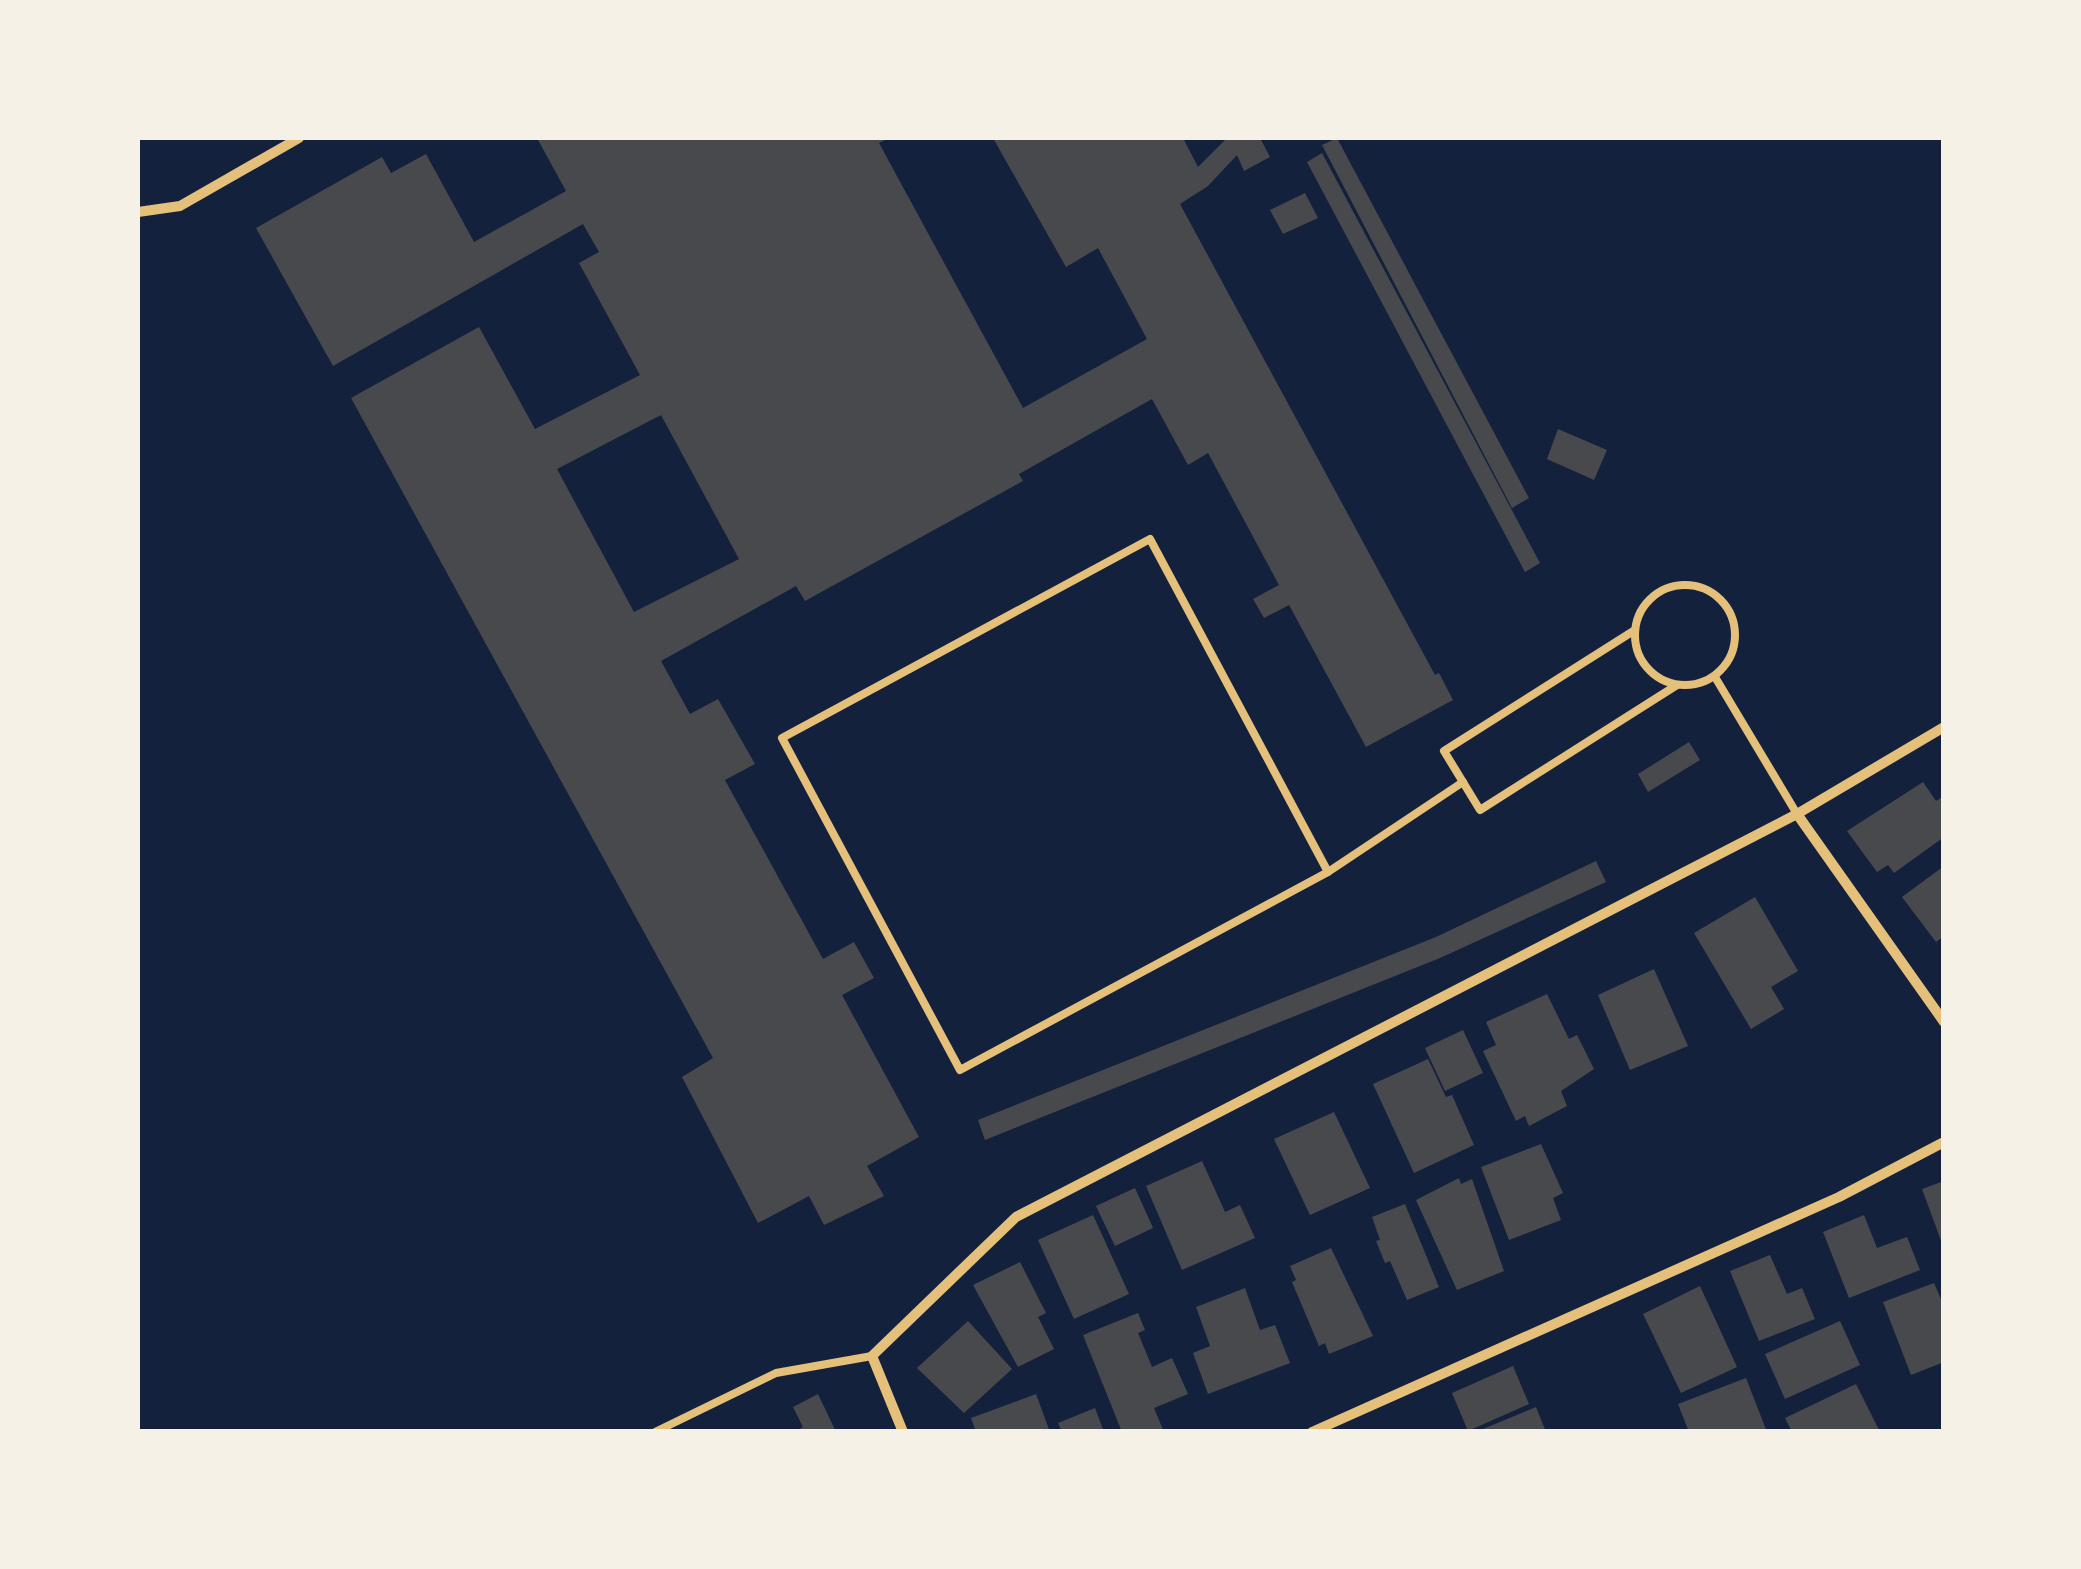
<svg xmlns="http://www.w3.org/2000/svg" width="2081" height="1569" viewBox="0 0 2081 1569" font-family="'IBM Plex Sans',sans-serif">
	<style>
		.building { fill: #48494c; fill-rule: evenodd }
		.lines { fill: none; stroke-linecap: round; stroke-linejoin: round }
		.service { stroke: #e5c07b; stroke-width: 8 }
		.minor { stroke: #e5c07b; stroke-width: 10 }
	</style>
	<rect width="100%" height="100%" fill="#14213d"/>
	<!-- building -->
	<g class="building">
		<path d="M537,138H889L879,143L1023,408L1147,339L1098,248L1066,267L993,138H1183L1198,167L1227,138H1260L1270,157L1244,171L1237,155L1208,186L1180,204L1435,675L1439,673L1453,700L1366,747L1289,605L1264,618L1253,599L1279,585L1208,453L1188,465L1152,399L1019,474L1023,481L805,601L796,586L661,661L690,714L718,699L755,764L725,780L823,959L854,942L874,978L842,995L919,1137L867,1166L884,1196L824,1225L809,1196L758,1223L682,1077L713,1058L351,398L479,327L535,429L640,375L579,263L599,252L583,224L333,366L256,228L382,157L391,173L426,154L474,242L566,191ZM661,415L739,559L634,612L557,469Z"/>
		<path d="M1337,138L1529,498L1512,508L1322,145Z"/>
		<path d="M1322,153L1540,563L1525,572L1307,162Z"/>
		<path d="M1305,193L1318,218L1283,234L1270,210Z"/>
		<path d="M1558,429L1607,450L1594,480L1547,459Z"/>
		<path d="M1689,742L1700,760L1648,792L1638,774Z"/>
		<path d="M1923,782L1936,801L1944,796V837L1894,873L1888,865L1877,872L1847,831Z"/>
		<path d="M1596,861L1606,882L1440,958L985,1140L978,1120L1436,937Z"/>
		<path d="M1944,866V936L1936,942L1902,897Z"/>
		<path d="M1755,897L1798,971L1771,987L1784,1009L1751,1029L1694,933Z"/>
		<path d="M1654,969L1688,1046L1630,1070L1598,995Z"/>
		<path d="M1547,994L1569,1039L1577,1035L1594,1069L1561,1091L1567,1106L1529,1126L1525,1116L1516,1121L1483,1051L1496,1045L1486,1022Z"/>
		<path d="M1463,1030L1483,1073L1445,1091L1425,1048Z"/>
		<path d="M1428,1059L1446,1097L1452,1095L1474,1145L1414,1173L1373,1084Z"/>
		<path d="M1334,1112L1370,1188L1310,1215L1274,1139Z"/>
		<path d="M1541,1144L1563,1193L1553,1198L1561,1220L1509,1240L1481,1167Z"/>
		<path d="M1202,1161L1225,1212L1240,1205L1255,1238L1182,1270L1146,1186Z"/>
		<path d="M1459,1178L1461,1184L1472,1179L1504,1271L1457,1290L1416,1200Z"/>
		<path d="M1944,1181V1246H1943L1922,1189Z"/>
		<path d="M1135,1188L1153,1228L1115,1246L1096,1206Z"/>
		<path d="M1405,1204L1439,1287L1407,1300L1390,1261L1385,1263L1376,1241L1380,1240L1372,1217Z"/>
		<path d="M1093,1215L1129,1294L1074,1319L1038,1240Z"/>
		<path d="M1864,1215L1877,1248L1907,1237L1920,1270L1849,1298L1823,1232Z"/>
		<path d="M1331,1248L1373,1336L1329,1354L1325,1343L1319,1346L1292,1282L1296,1280L1290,1266Z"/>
		<path d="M1770,1255L1787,1294L1802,1288L1815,1319L1759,1341L1730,1271Z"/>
		<path d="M1020,1262L1046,1313L1038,1317L1054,1349L1018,1367L973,1285Z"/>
		<path d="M1934,1283L1944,1306V1362L1911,1375L1883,1302Z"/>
		<path d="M1700,1286L1737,1367L1681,1393L1643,1314Z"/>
		<path d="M1245,1288L1260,1330L1275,1325L1290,1363L1208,1394L1193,1353L1210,1346L1196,1307Z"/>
		<path d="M1138,1313L1145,1330L1138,1333L1152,1367L1172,1358L1188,1394L1154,1408L1164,1432H1122L1083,1335Z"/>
		<path d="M968,1321L1012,1369L964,1413L917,1368Z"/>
		<path d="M1840,1321L1860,1365L1785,1399L1765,1354Z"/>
		<path d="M1513,1366L1529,1404L1468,1431L1452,1393Z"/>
		<path d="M1746,1378L1767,1432H1689L1678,1404Z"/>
		<path d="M1856,1384L1880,1432H1792L1785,1418Z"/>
		<path d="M818,1394L836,1432H795L803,1427L793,1407Z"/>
		<path d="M1036,1394L1050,1432H976L971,1418Z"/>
		<path d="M1536,1407L1546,1432H1478V1431Z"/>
		<path d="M1095,1408L1104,1432H1062L1058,1423Z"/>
	</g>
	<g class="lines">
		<!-- service -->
		<g class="service">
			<path d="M1150,539L1328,872L960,1070L782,738Z"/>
			<circle cx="1685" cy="635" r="50"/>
			<path d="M1635,630L1444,751L1480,810L1677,685"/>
			<path d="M1715,677L1797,814"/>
			<path d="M1328,872L1463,782"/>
			<path d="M655,1432L776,1373L872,1356"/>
		</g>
		<!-- minor -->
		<g class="minor">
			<path d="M138,212L180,206L299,138"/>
			<path d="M1797,814L1944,1022"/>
			<path d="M903,1432L872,1356L1016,1217L1797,814L1944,727"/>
			<path d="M1312,1432L1839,1197L1944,1142"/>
		</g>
	</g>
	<!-- border -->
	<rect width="2081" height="1569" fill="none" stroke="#f6f1e7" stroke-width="280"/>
</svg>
